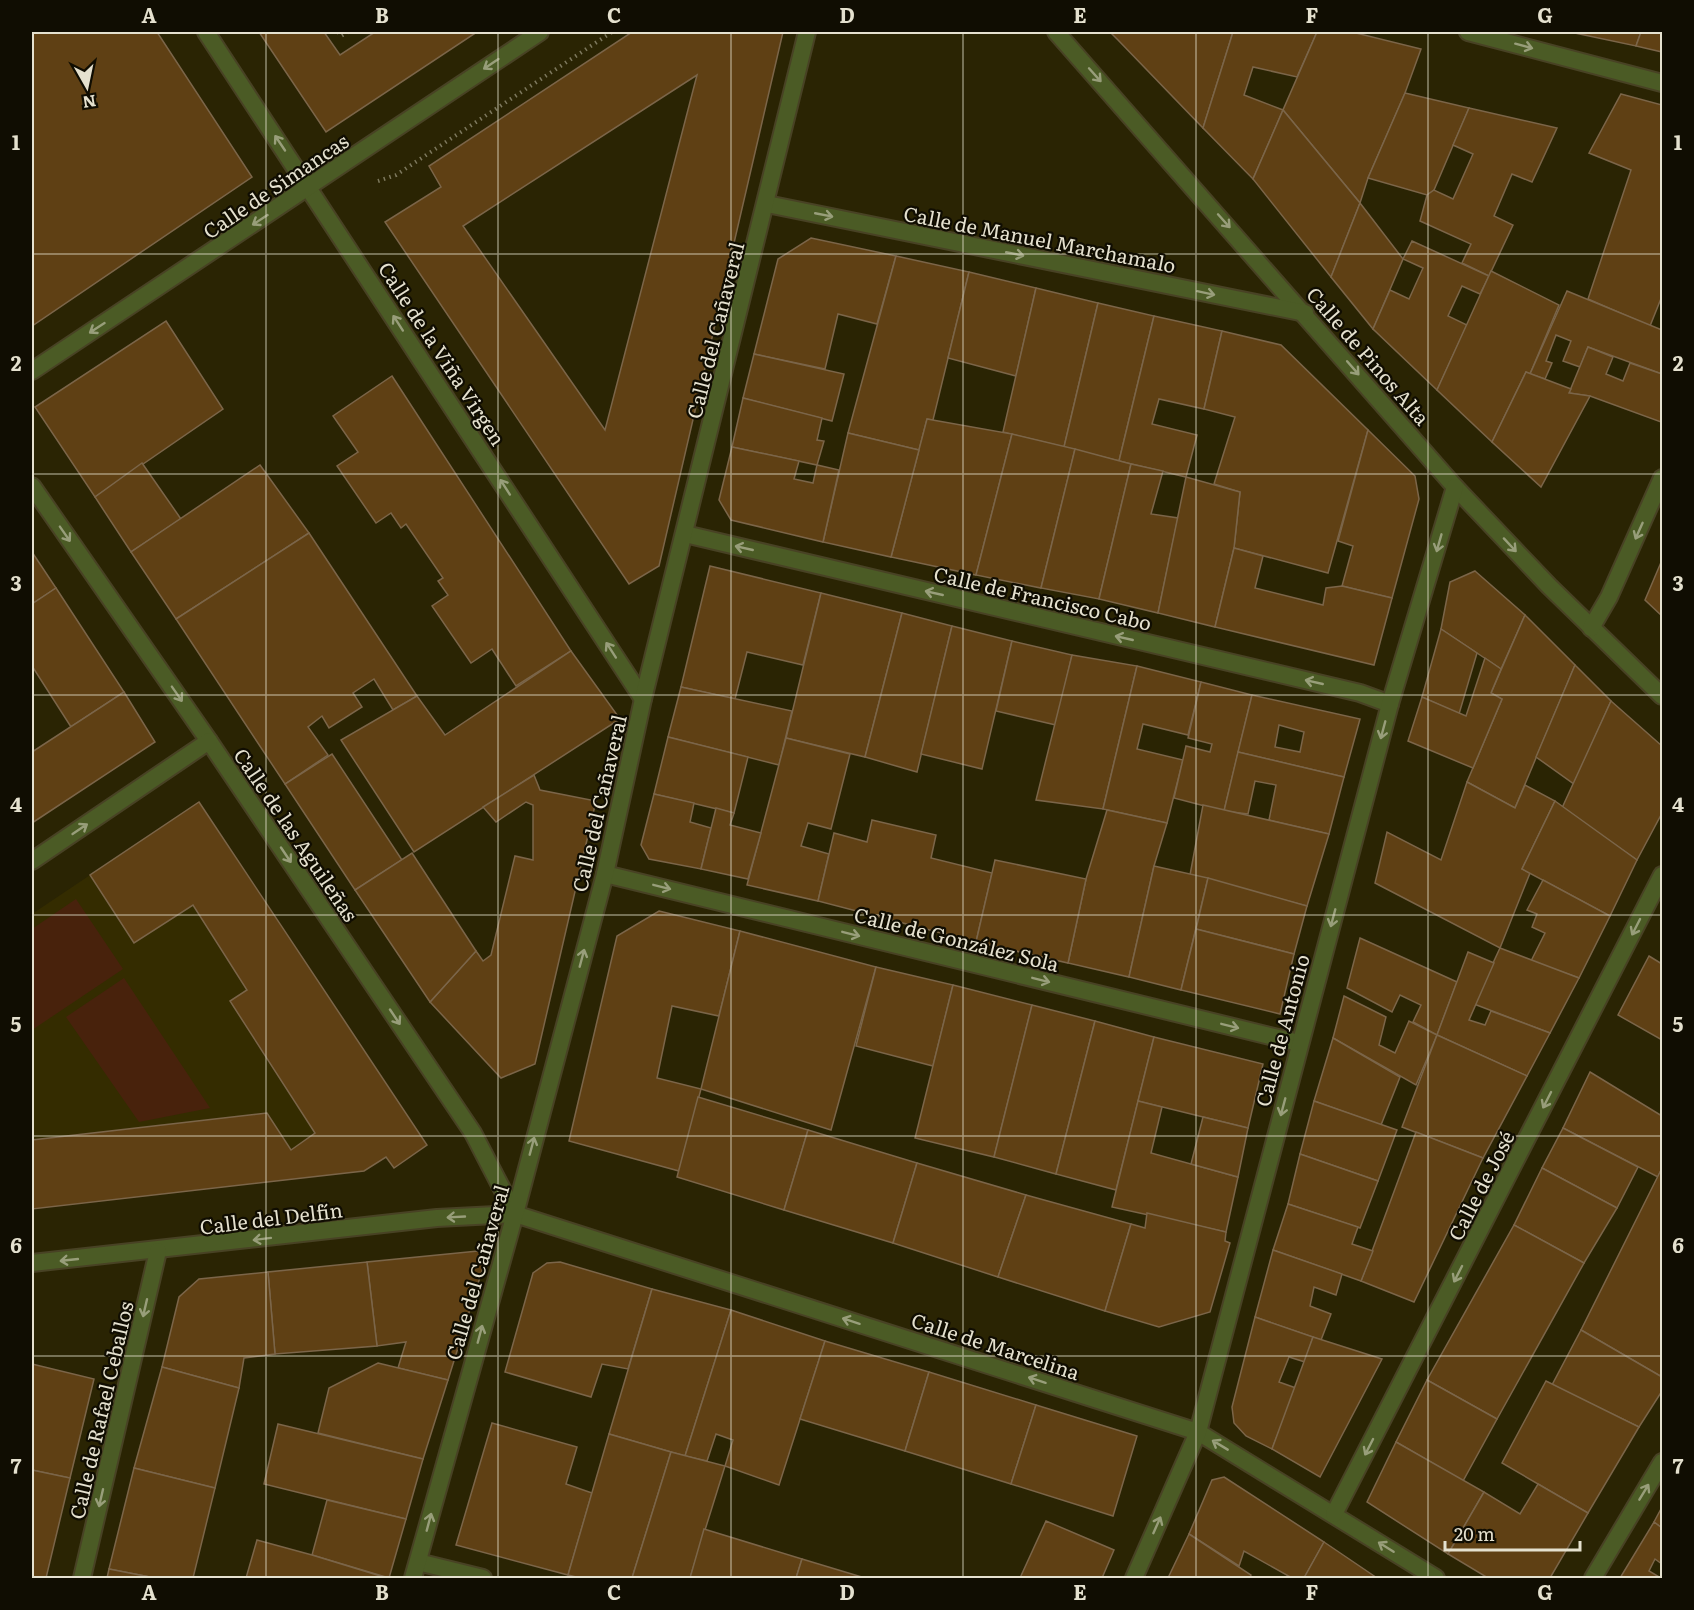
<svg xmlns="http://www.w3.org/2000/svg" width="1694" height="1610" viewBox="0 0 1694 1610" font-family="Literata,serif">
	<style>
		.built { fill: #342c00 }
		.green { fill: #48220c }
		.building { fill: #5f4014; stroke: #7b6549; stroke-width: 1.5; fill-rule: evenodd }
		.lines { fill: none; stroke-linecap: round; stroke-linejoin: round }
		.minor-casing { stroke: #484224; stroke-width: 20 }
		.path { stroke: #7d785d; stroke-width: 4; stroke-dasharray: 1.5 4.5; stroke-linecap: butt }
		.minor { stroke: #4b5b25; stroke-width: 16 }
		.oneway { stroke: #989e7a }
		.grid { fill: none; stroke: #e5e1cf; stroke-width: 1.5; stroke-opacity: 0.55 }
		.labels { text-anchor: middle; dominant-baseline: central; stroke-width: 4.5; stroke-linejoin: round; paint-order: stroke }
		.street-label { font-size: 20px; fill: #e5e1cf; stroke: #100d02 }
		.neatline { fill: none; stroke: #e5e1cf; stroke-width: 2 }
		.grid-label { font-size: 20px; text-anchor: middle; font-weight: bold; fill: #e5e1cf }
	</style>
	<rect width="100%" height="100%" fill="#2a2403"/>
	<!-- built -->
	<path class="built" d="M199,802L427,1145L394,1168L386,1157L364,1171L32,1209V914Z"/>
	<!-- green -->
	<g class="green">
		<path d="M76,899L123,969L32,1030V929Z"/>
		<path d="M124,978L210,1108L139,1122L66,1017Z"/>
	</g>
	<!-- building -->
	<g class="building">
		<path d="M32,32H157L252,177L32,326Z"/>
		<path d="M259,32H324L340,55L375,32H477L326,132Z"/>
		<path d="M632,32H783L659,566L629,584L385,222L441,187L429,166ZM697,75L605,430L463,226Z"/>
		<path d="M1110,32H1233L1203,128L1118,40Z"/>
		<path d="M1233,32H1317L1297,77L1253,67L1244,95L1283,110L1253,179L1203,128Z"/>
		<path d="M1317,32H1352L1421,49L1405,93L1368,178L1360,203L1283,110Z"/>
		<path d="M1570,32H1641L1636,46Z"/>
		<path d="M1641,32H1662V52L1636,46Z"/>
		<path d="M1405,93L1469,108L1434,190L1427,195L1368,178Z"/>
		<path d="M1621,94L1662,105V296L1650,326L1588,299L1631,170L1589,153Z"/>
		<path d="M1469,108L1557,128L1532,182L1512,174L1494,216L1513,225L1489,276L1462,263L1471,244L1420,221L1427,195L1434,190L1453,199L1473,154L1453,145Z"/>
		<path d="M1283,110L1360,203L1331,277L1253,179Z"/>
		<path d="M1360,203L1403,259L1373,329L1331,277Z"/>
		<path d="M811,238L896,256L877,324L838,314L825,369L754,354L778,259Z"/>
		<path d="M1412,241L1489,276L1480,294L1462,286L1448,316L1467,325L1437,390L1373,329L1390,290L1409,299L1423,268L1403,259Z"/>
		<path d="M896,256L969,272L933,420L927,419L919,450L848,433Z"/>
		<path d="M1491,271L1559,305L1530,374L1526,372L1492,442L1437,390Z"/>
		<path d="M969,272L1036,288L1016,376L948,358Z"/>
		<path d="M1036,288L1098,303L1064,447L1003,432Z"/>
		<path d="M1567,291L1662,330V374L1588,347L1580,367L1563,361L1571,341L1556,335L1546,361L1552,363L1545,379L1530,374Z"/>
		<path d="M1098,303L1154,316L1119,461L1064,447Z"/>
		<path d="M1154,316L1222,331L1204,409L1159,399L1152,424L1197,435L1186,477L1119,461Z"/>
		<path d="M166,321L223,409L95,497L35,407Z"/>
		<path d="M1222,331L1281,345L1368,430L1328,573L1234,548L1240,492L1214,484L1235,417L1204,409Z"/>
		<path d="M1588,347L1613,357L1606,374L1623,381L1630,363L1662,374L1661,422L1590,396L1569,393Z"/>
		<path d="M754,354L844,374L832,421L743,398Z"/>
		<path d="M1526,372L1571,389L1569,393L1590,396L1541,487L1492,442Z"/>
		<path d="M392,376L571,651L516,686L492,649L471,663L432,606L448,595L438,581L443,578L406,524L401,528L391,513L376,523L337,466L358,452L333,416Z"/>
		<path d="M743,398L822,418L817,440L824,441L817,465L732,447Z"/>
		<path d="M927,419L1012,434L976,575L891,557Z"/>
		<path d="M1368,430L1415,476L1419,499L1392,598L1342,586L1353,546L1338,541Z"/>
		<path d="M848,433L919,450L891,557L823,542Z"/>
		<path d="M1012,434L1075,449L1041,588L976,575Z"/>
		<path d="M732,447L799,461L794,479L813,483L817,465L839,470L823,542L731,520L719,500Z"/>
		<path d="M1075,449L1131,464L1099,599L1041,588Z"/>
		<path d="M142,463L181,519L131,552L95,497Z"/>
		<path d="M1131,464L1163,471L1151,514L1178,518L1158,613L1099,599Z"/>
		<path d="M260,465L309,533L176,619L131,552Z"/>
		<path d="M1186,477L1240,492L1234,548L1215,627L1158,613Z"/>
		<path d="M309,533L417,696L393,710L374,679L353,693L362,707L329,728L322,716L308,727L328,755L285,784L176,619Z"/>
		<path d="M1234,548L1263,556L1255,588L1323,605L1326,588L1342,586L1392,598L1374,665L1215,627Z"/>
		<path d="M32,552L56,588L32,604Z"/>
		<path d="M1662,560V616L1645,600Z"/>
		<path d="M710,566L821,593L803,665L747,652L735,699L681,687Z"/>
		<path d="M1475,571L1525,615L1501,669L1441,629L1450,582Z"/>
		<path d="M56,588L124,692L71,727L32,666V604Z"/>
		<path d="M821,593L902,613L865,757L786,738Z"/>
		<path d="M902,613L952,626L917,772L865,757Z"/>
		<path d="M1525,615L1575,665L1515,808L1467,782L1502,699L1491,693Z"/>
		<path d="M952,626L1012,641L982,769L921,754Z"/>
		<path d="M1441,629L1477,653L1459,714L1422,697Z"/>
		<path d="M1012,641L1072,655L1056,725L996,711Z"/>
		<path d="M571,651L620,719L414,852L341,740L417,696L445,735Z"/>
		<path d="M1072,655L1137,666L1103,809L1036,800Z"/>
		<path d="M1485,658L1501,669L1491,693L1502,699L1473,768L1408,741L1422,697L1466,716Z"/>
		<path d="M1575,665L1611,701L1574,784L1536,757Z"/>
		<path d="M1137,666L1201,682L1188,735L1143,724L1137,749L1183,760L1167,823L1103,809Z"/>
		<path d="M1201,682L1252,695L1224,811L1174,798L1186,746L1210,752L1212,744L1188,738Z"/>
		<path d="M681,687L792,711L779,765L668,737Z"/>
		<path d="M124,692L155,742L32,823V752Z"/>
		<path d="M1252,695L1360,719L1344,777L1238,752ZM1279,725L1304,732L1300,752L1275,747Z"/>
		<path d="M1611,701L1662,746V813L1637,860L1562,808Z"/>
		<path d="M668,737L748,757L734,813L654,794Z"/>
		<path d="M786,738L850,754L831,829L808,823L801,846L829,854L818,901L747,885Z"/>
		<path d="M1238,752L1344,777L1329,834L1269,820L1276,785L1255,781L1248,814L1224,811Z"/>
		<path d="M332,754L402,860L355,890L285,784Z"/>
		<path d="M534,775L540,790L596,801L535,1064L501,1078L430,1002L476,951L483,961L491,955L515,856L533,860V805L526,802L496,822L483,807Z"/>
		<path d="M1467,782L1515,808L1525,785L1555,801L1522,869L1530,873L1500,948L1375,883L1387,832L1441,860Z"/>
		<path d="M654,794L694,803L690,822L711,828L701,869L649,859L641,845Z"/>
		<path d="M1555,801L1637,860L1610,916L1522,869Z"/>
		<path d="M199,802L427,1145L394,1168L386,1157L364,1171L32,1209V1140L267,1113L291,1150L315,1133L230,1001L247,990L193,905L134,943L90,875Z"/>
		<path d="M1203,805L1329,834L1307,906L1190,875Z"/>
		<path d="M716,808L734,813L730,825L761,833L748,879L701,869Z"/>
		<path d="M1107,810L1167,823L1154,866L1129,977L1068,963L1086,879Z"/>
		<path d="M872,820L936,835L931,858L992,873L976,942L818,901L834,833L867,842Z"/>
		<path d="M412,853L476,951L430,1002L355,890Z"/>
		<path d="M995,860L1086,879L1068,963L976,942Z"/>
		<path d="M1154,866L1208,878L1181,990L1129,977Z"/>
		<path d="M1208,878L1307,906L1294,954L1196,929Z"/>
		<path d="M1543,880L1610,916L1579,978L1531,961L1545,933L1532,927L1537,914L1527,910Z"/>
		<path d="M659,911L740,931L719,1016L672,1006L657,1078L701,1089L679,1171L569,1141L617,936Z"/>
		<path d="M1196,929L1294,954L1280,1014L1181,990Z"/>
		<path d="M740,931L876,967L831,1130L701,1089Z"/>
		<path d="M1360,938L1457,982L1437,1035L1413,1022L1421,1005L1400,995L1392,1012L1347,988Z"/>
		<path d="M1500,948L1579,978L1550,1033L1474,1004Z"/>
		<path d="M1468,952L1494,963L1469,1020L1485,1025L1491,1011L1550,1033L1527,1076L1437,1035Z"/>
		<path d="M1649,956L1662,964V1040L1618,1015Z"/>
		<path d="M876,967L953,985L933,1066L856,1046Z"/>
		<path d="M953,985L1032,1005L994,1157L915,1138Z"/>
		<path d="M1344,996L1386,1017L1379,1045L1395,1053L1409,1021L1437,1035L1416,1085L1333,1038Z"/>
		<path d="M1032,1005L1095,1021L1056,1174L994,1157Z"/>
		<path d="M1095,1021L1154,1037L1116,1190L1056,1174Z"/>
		<path d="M1437,1035L1527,1076L1483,1158L1402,1127Z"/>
		<path d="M1154,1037L1263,1064L1248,1128L1138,1101Z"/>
		<path d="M1333,1038L1400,1077L1381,1125L1314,1101Z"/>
		<path d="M1590,1072L1662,1116V1168L1658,1177L1563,1128Z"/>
		<path d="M698,1097L808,1130L784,1210L677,1177Z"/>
		<path d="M1138,1101L1162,1107L1151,1153L1238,1177L1226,1232L1112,1207Z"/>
		<path d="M1314,1101L1397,1130L1378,1181L1300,1154Z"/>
		<path d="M1203,1117L1248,1128L1238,1177L1191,1164Z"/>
		<path d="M1563,1128L1638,1167L1617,1208L1542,1168Z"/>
		<path d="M808,1130L917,1163L893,1243L784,1210Z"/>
		<path d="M1416,1132L1483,1158L1414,1302L1361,1281Z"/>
		<path d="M1300,1154L1378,1181L1360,1228L1288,1204Z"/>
		<path d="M917,1163L1026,1195L998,1277L893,1243Z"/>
		<path d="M1542,1168L1617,1208L1584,1263L1514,1225Z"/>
		<path d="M1662,1168V1377L1581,1330Z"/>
		<path d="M1026,1195L1131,1224L1105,1311L998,1277Z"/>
		<path d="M1288,1204L1358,1227L1352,1244L1373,1251L1361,1281L1273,1250Z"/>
		<path d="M1147,1213L1226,1232L1225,1241L1230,1243L1210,1312L1159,1327L1105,1311L1131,1224L1145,1228Z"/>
		<path d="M1514,1225L1584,1263L1497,1419L1427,1380Z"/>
		<path d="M1273,1250L1342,1274L1336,1295L1314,1287L1310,1306L1331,1314L1321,1340L1255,1317Z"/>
		<path d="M478,1251L486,1258L448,1380L398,1368L406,1342L377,1346L367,1262Z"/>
		<path d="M367,1262L377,1346L275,1354L268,1272Z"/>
		<path d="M560,1262L652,1289L628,1369L602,1364L591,1397L505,1372L533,1273L547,1263Z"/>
		<path d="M268,1272L275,1354L244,1358L239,1388L162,1367L179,1297L199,1279Z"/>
		<path d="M652,1289L731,1310L685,1456L609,1434Z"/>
		<path d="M731,1310L825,1341L779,1485L725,1466L733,1440L716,1434L707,1461L685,1456Z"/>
		<path d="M1255,1317L1313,1337L1305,1362L1289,1357L1279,1382L1296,1388L1272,1449L1246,1436L1234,1423L1232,1407Z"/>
		<path d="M1581,1330L1662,1377V1391L1639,1427L1552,1385Z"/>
		<path d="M1313,1337L1382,1359L1320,1477L1272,1449Z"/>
		<path d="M825,1341L929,1372L905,1451L800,1419Z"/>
		<path d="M378,1363L448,1380L423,1459L318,1433L329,1388Z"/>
		<path d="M32,1364L94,1379L70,1478L32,1470Z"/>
		<path d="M162,1367L239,1388L215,1488L134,1468Z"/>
		<path d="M929,1372L1036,1405L1011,1484L905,1451Z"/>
		<path d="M1427,1380L1497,1419L1463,1481L1396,1442Z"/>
		<path d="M1546,1381L1639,1427L1588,1513L1502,1463Z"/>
		<path d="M1036,1405L1137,1436L1113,1516L1011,1484Z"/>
		<path d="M492,1423L577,1447L566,1484L592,1493L568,1575L456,1545Z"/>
		<path d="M278,1424L423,1459L406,1519L264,1484Z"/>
		<path d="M609,1434L671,1452L632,1578H580L568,1575Z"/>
		<path d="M1396,1442L1484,1492L1448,1554L1367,1502Z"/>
		<path d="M671,1452L725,1466L690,1578H632Z"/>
		<path d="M134,1468L215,1488L193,1578H155L109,1569Z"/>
		<path d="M32,1470L70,1478L46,1578H32Z"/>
		<path d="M1224,1477L1324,1542L1304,1578H1292L1244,1551L1239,1566L1189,1534L1212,1480Z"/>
		<path d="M1538,1484L1588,1513L1550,1578H1488L1448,1554L1484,1492L1520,1514Z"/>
		<path d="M327,1500L406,1519L389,1578L312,1555Z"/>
		<path d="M1662,1507V1528L1654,1522Z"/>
		<path d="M1046,1521L1114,1550L1102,1578H1020Z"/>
		<path d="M1654,1522L1662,1528V1564L1655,1559L1649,1571L1661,1578H1620Z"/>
		<path d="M704,1529L802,1559L796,1578H690Z"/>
		<path d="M1189,1534L1251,1575L1250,1578H1168Z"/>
		<path d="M257,1540L312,1555L387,1578H246Z"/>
		<path d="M1324,1542L1377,1578H1304Z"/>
		<path d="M802,1559L865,1578H796Z"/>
		<path d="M109,1569L155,1578H107Z"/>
	</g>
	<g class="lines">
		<defs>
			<g id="minor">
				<path d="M206,32L643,699"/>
				<path d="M1056,32L1455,487L1549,586L1662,696"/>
				<path d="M1468,32L1662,83"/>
				<path d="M767,204L1305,313"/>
				<path d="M32,371L540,32"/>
				<path d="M32,486L209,741L473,1133L515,1214"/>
				<path d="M685,534L1360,693L1390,704"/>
				<path d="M1591,628L1609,597L1662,478"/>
				<path d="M32,861L209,741"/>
				<path d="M605,874L1299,1043"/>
				<path d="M32,1263L437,1218L515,1214L1198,1432L1436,1578"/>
				<path d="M1334,1514L1662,875"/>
				<path d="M418,1562L483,1578"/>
				<path d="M82,1578L158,1251"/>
				<path d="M413,1578L515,1214L605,874L643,699L807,32"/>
				<path d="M1134,1578L1198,1432L1390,704L1455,487"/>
				<path d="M1593,1578L1662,1462"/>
			</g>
		</defs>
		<!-- minor casing -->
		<use href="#minor" class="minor-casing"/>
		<!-- path -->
		<g class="path">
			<path d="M338,32L341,36L348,32"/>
			<path d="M378,181L396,175L612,32"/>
		</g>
		<!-- minor -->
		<use href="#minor" class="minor"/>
	</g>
	<!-- one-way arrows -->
	<defs><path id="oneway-shaft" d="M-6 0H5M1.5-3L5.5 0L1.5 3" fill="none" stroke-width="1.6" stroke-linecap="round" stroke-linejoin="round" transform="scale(1.5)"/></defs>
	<g class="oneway">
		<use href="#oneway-shaft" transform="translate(1524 46) rotate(15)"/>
		<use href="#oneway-shaft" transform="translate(491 64) rotate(146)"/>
		<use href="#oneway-shaft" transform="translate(1095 75) rotate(48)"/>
		<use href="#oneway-shaft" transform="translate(280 143) rotate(-124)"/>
		<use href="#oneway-shaft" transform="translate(824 215) rotate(11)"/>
		<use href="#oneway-shaft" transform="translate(260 220) rotate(147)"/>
		<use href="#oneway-shaft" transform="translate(1224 221) rotate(48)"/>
		<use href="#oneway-shaft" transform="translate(1015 254) rotate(11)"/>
		<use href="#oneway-shaft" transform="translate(1206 293) rotate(12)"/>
		<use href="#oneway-shaft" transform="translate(398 323) rotate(-123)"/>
		<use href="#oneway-shaft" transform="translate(97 328) rotate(147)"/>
		<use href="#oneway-shaft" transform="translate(1353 368) rotate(49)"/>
		<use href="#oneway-shaft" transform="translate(505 487) rotate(-123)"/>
		<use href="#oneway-shaft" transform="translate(1639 531) rotate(114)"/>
		<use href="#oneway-shaft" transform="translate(65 534) rotate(55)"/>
		<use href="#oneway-shaft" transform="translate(1439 543) rotate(106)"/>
		<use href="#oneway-shaft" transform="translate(1510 545) rotate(47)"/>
		<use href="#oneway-shaft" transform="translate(744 548) rotate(-167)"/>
		<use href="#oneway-shaft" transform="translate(934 593) rotate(-167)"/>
		<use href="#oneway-shaft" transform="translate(1124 638) rotate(-167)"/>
		<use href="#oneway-shaft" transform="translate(611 650) rotate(-123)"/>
		<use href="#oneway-shaft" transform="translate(1314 682) rotate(-167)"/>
		<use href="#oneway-shaft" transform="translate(177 694) rotate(55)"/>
		<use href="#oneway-shaft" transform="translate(1383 730) rotate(105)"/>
		<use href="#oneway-shaft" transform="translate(80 829) rotate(-34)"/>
		<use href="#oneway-shaft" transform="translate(286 855) rotate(56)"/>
		<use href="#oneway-shaft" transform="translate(662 887) rotate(14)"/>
		<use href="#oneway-shaft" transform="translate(1333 918) rotate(105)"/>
		<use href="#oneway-shaft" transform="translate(1636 927) rotate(117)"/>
		<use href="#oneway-shaft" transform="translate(851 934) rotate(14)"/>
		<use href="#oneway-shaft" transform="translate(582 958) rotate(-75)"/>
		<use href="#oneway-shaft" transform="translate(1041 980) rotate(14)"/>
		<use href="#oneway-shaft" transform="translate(395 1017) rotate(56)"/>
		<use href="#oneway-shaft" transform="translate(1230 1026) rotate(14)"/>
		<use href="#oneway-shaft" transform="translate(1547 1100) rotate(117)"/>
		<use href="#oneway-shaft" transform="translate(1283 1107) rotate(105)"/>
		<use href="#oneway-shaft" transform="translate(532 1146) rotate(-75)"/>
		<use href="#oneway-shaft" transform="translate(456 1217) rotate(177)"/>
		<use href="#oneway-shaft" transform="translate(262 1239) rotate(173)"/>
		<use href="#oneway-shaft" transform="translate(69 1260) rotate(174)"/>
		<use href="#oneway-shaft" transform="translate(1458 1274) rotate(117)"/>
		<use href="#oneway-shaft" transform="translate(145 1308) rotate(103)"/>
		<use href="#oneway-shaft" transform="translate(851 1321) rotate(-162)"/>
		<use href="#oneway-shaft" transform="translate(480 1334) rotate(-75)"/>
		<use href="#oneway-shaft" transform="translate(1037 1380) rotate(-162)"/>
		<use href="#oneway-shaft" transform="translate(1220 1445) rotate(-149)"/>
		<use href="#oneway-shaft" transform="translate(1369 1447) rotate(117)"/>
		<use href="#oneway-shaft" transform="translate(1644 1492) rotate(-59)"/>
		<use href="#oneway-shaft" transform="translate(101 1498) rotate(103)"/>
		<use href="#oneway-shaft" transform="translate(429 1522) rotate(-75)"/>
		<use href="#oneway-shaft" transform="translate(1157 1525) rotate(-66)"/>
		<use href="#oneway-shaft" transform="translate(1386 1547) rotate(-148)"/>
	</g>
	<!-- grid -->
	<path class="grid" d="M266,32V1578M498,32V1578M731,32V1578M963,32V1578M1196,32V1578M1428,32V1578M32,254H1662M32,474H1662M32,695H1662M32,915H1662M32,1136H1662M32,1356H1662"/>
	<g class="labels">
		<!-- street labels -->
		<g class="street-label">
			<text transform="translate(275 185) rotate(-34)">Calle de Simancas</text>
			<text transform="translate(1040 238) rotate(11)">Calle de Manuel Marchamalo</text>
			<text transform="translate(714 330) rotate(-76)">Calle del Cañaveral</text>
			<text transform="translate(443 353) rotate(57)">Calle de la Viña Virgen</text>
			<text transform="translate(1369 355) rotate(49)">Calle de Pinos Alta</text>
			<text transform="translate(1043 597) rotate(13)">Calle de Francisco Cabo</text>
			<text transform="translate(598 803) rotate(-77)">Calle del Cañaveral</text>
			<text transform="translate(297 834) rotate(56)">Calle de las Aguileñas</text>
			<text transform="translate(957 938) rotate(14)">Calle de González Sola</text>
			<text transform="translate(1281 1030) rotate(-75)">Calle de Antonio</text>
			<text transform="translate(1480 1185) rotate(-63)">Calle de José</text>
			<text transform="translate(271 1217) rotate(-7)">Calle del Delfín</text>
			<text transform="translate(476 1272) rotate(-74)">Calle del Cañaveral</text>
			<text transform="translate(996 1345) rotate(18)">Calle de Marcelina</text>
			<text transform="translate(100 1410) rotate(-77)">Calle de Rafael Ceballos</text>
		</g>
	</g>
	<!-- border -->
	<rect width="1694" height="1610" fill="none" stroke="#100d02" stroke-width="66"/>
	<!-- north arrow -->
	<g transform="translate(87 87) rotate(171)" stroke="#100d02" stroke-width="4.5" paint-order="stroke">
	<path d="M0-4.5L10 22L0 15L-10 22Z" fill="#e5e1cf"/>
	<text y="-9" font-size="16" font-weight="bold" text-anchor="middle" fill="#e5e1cf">N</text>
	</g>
	<!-- scale -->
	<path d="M1445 1541v9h135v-9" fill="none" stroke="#e5e1cf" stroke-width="3"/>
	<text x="1454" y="1541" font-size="18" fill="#e5e1cf" stroke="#100d02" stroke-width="4.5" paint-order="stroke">20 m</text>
	<rect x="33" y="33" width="1628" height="1544" class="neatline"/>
	<g class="grid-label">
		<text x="149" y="23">A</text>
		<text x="382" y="23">B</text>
		<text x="614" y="23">C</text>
		<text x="847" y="23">D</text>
		<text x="1080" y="23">E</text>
		<text x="1312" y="23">F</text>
		<text x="1545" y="23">G</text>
		<text x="16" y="150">1</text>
		<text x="1678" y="150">1</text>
		<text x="16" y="371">2</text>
		<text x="1678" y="371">2</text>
		<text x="16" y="591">3</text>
		<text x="1678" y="591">3</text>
		<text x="16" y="812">4</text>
		<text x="1678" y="812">4</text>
		<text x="16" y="1032">5</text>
		<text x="1678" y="1032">5</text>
		<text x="16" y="1253">6</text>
		<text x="1678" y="1253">6</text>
		<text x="16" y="1474">7</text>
		<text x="1678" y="1474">7</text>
		<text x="149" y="1600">A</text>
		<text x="382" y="1600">B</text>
		<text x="614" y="1600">C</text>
		<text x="847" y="1600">D</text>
		<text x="1080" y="1600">E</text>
		<text x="1312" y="1600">F</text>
		<text x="1545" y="1600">G</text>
	</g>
</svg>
